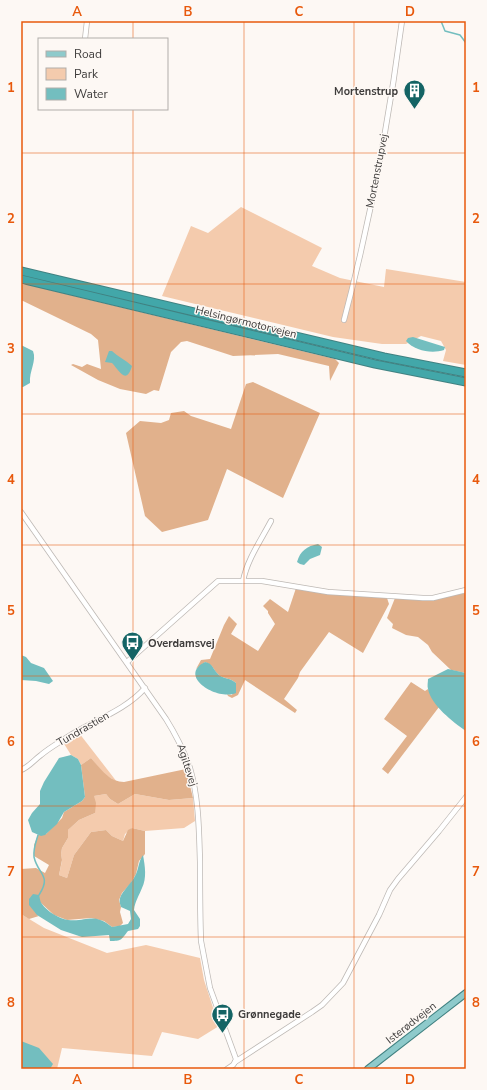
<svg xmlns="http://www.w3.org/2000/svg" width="487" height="1090" viewBox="0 0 487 1090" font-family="'Nunito Sans',sans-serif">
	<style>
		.green { fill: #f4cbad }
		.forest { fill: #e1b18c }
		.water { fill: #73bebf }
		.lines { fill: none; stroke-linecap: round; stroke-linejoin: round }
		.stream { stroke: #73bebf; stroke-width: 1.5 }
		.minor-casing { stroke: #beb9b5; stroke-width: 6 }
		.major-casing { stroke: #418282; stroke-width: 8 }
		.highway-casing { stroke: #418282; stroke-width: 9 }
		.minor { stroke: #fff; stroke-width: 4.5 }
		.major { stroke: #8ecacb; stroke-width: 6 }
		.highway { stroke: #42a7a9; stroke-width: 7 }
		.grid { fill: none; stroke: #e8590c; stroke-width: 1; stroke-opacity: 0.55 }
		.labels { text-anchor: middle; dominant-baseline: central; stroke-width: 3; stroke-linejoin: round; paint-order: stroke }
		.poi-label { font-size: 11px; font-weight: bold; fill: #3e3c3b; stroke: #fdf8f4; text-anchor: start }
		.street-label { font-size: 11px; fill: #3e3c3b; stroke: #fdf8f4 }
		.neatline { fill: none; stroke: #e8590c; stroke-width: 1.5 }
		.grid-label { font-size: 13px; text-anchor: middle; font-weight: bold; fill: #e8590c }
	</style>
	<rect width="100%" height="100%" fill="#fdf8f4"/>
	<!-- green -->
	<g class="green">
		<path d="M241,207L322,248L312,266L340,278L384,287L386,269L466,282V365L443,361L446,350L441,341L421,336L406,344H382L333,337L162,296L191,226L208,233Z"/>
		<path d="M79,733L117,782L104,774L91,758L81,765L78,759L71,755L63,742Z"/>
		<path d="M106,794L110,799L118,804L135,794L169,800L193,798L195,821L184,828L145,831L132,828L125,834L123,841L112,836L106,830L91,832L74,855L67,878L59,875L62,861L61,854L62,848L68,838V830L79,820L95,813L94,796Z"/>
		<path d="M21,914L44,928L107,953L146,945L200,958L204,980L219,1026L198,1039L162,1032L152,1056L62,1048L57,1069H21Z"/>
	</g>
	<!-- forest -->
	<g class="forest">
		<path d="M21,285H29L335,359L339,363L330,381L329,366L278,354L233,356L187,341L181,342L171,352L159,391L154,390L146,394L120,389L98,380L71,365L73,364L82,367L87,364L101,369L98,340L91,334L21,300Z"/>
		<path d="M253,382L320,413L283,498L227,469L208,520L162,532L145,516L126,433L140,421L161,423L169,420L171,413L184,411L191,416L231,429L246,384Z"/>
		<path d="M296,588L387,598L389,604L363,653L329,632L300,672L298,678L284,699L297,710L295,713L245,680L238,695L232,698L228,696L227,694L232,695L236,683C231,678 224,679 219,675C212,669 215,666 205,662L196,669L201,660L210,659L224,625L229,616L237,624L231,634L258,651L275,624L268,613V611L263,606L270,599L288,612Z"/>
		<path d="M466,593V673L451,670L432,652L428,645L418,637L406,635L392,628L393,624L387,618L395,598L428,600Z"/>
		<path d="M411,682L425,691L428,689L439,707L388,774L382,769L407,736L384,719Z"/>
		<path d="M91,758C100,768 109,782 124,782L186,769L193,798L169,800L135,794L118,804L110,799L106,794L94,796L96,803L95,813L79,820L68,830V838L62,848L61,854L62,860L59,875L67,878L74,855L91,832L106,830L112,836L123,841L128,830L132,828L145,831V854L139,861L136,874L131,883L122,893L119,900L121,907L120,912L123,923L120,926L112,927L104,921L91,918L67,920L54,915L41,903L37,915L39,916L29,919L21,914V869L36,868L45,873L49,865L34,856V845L38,835L46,834L62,818L64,812L82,801L85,797L81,765Z"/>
	</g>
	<!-- water -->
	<g class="water">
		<path d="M413,337L445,347L444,350C432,354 415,351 406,341L408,338Z"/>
		<path d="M21,345L33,351C37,361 29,371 30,383L23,387H21Z"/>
		<path d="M109,351H112C118,357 126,360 132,366C126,386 119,370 112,363L105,362Z"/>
		<path d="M318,544L322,547L320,555L310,559L304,565L300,564L297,562C300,551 307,546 318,544Z"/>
		<path d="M21,655L26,657L31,663L44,668L53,681L49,684L36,681L21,680Z"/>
		<path d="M205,662C213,663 213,670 219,675C224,679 231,678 236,683V693C217,701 177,676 205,662Z"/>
		<path d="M448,669L466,673V731C453,722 431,705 428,689C427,686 428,682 428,679Z"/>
		<path d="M71,755L78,759L81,765L85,797L82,801L64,812L57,824L45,835L41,836L32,832L28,820L32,813L40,804V791L44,782L59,758Z"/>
		<path d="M143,855C145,866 147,878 142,888C139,896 135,901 134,910L140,919V926L138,929L128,931C121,940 122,941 110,941L109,935L82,937L61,930L37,915L29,905V899L33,894L39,895C40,898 40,902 42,904C47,911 59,919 68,920C88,922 93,912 112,927L128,924L131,919L130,911L121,907C120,904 119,901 120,898C123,890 131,884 135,876C139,869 138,862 143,855Z"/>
		<path d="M21,1041L39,1048L53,1064L50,1069H21Z"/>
	</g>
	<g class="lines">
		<!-- stream -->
		<g class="stream">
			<path d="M441,21L445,31L460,35L466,43"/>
			<path d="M38,835C36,842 33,849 34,857C38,875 52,875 39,895"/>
		</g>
		<defs>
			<g id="minor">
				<path d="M85,39L87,21"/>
				<path d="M344,320C370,222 389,121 402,21"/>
				<path d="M21,512L166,719C176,735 184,751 190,768C199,799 199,831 200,862C200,888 200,915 201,941L210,988L236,1059L235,1062"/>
				<path d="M243,581C247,560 261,540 271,521"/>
				<path d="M127,662L218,581H262L328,592L423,598H433L466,590"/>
				<path d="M21,770C29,767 34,760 41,755C49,748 60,742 69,736C93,721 126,710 145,688"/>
				<path d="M227,1069L233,1065L235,1062L312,1012L322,1005L343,983L379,915L390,890L398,879L439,831L466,797"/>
			</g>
			<path id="major" d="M368,1069L466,993"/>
			<g id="highway">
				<path d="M21,271L384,357L466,373"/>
				<path d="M21,279L375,364L466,382"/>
			</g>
		</defs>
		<!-- minor casing -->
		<use href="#minor" class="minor-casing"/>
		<!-- major casing -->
		<use href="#major" class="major-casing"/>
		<!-- highway casing -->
		<use href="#highway" class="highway-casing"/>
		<!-- minor -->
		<use href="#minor" class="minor"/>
		<!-- major -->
		<use href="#major" class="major"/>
		<!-- highway -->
		<use href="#highway" class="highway"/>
	</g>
	<!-- grid -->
	<path class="grid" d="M133,21V39M244,21V1069M354,21V1069M133,109V1069M21,153H466M21,284H466M21,414H466M21,545H466M21,676H466M21,806H466M21,937H466"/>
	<!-- icons -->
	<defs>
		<symbol id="building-pin" viewBox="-11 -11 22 30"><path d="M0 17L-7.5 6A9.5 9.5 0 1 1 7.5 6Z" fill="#146465" stroke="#fdf8f4"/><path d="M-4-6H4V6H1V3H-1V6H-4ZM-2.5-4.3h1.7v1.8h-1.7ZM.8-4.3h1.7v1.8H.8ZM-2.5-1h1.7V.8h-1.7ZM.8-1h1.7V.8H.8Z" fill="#fff"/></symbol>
		<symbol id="bus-pin" viewBox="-11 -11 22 30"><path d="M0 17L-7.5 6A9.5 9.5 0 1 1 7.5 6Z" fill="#146465" stroke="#fdf8f4"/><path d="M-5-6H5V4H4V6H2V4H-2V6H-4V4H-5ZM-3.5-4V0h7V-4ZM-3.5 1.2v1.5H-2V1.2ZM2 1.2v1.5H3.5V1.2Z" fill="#fff"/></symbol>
	</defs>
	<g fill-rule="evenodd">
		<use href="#building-pin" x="402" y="78" width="25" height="34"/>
		<use href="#bus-pin" x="120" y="630" width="25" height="34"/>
		<use href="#bus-pin" x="210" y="1002" width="25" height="34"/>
	</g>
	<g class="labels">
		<!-- poi labels -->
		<g class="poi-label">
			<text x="398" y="91" text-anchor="end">Mortenstrup</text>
			<text x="148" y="643">Overdamsvej</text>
			<text x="238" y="1014">Grønnegade</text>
		</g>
		<!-- street labels -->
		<g class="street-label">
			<text transform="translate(377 171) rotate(-79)">Mortenstrupvej</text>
			<text transform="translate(246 322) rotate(14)">Helsingørmotorvejen</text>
			<text transform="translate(83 729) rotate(-30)">Tundrastien</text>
			<text transform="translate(187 765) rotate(72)">Agiltevej</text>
			<text transform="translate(411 1023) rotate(-38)">Isterødvejen</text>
		</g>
	</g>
	<!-- border -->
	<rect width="487" height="1090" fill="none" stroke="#fdf8f4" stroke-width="44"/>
	<!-- legend -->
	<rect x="38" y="38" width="130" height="72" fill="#fdf8f4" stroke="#b1adaa"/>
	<rect x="46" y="51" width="20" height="6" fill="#8ecacb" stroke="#b1adaa"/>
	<text x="74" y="58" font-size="12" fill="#3e3c3b">Road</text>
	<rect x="46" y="68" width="20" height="12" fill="#f4cbad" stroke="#b1adaa"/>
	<text x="74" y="78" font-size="12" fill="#3e3c3b">Park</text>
	<rect x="46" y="88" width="20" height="12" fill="#73bebf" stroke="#b1adaa"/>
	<text x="74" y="98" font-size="12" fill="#3e3c3b">Water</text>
	<rect x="22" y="22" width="443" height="1046" class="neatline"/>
	<g class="grid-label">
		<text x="77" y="16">A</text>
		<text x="188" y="16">B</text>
		<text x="299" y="16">C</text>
		<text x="410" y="16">D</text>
		<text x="11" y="92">1</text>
		<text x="476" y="92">1</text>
		<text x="11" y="223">2</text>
		<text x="476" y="223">2</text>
		<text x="11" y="353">3</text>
		<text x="476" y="353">3</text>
		<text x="11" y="484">4</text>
		<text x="476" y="484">4</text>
		<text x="11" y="615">5</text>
		<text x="476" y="615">5</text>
		<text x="11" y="746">6</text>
		<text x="476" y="746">6</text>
		<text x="11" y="876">7</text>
		<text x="476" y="876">7</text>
		<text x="11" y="1007">8</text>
		<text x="476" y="1007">8</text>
		<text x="77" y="1084">A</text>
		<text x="188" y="1084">B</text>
		<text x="299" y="1084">C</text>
		<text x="410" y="1084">D</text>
	</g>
</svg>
